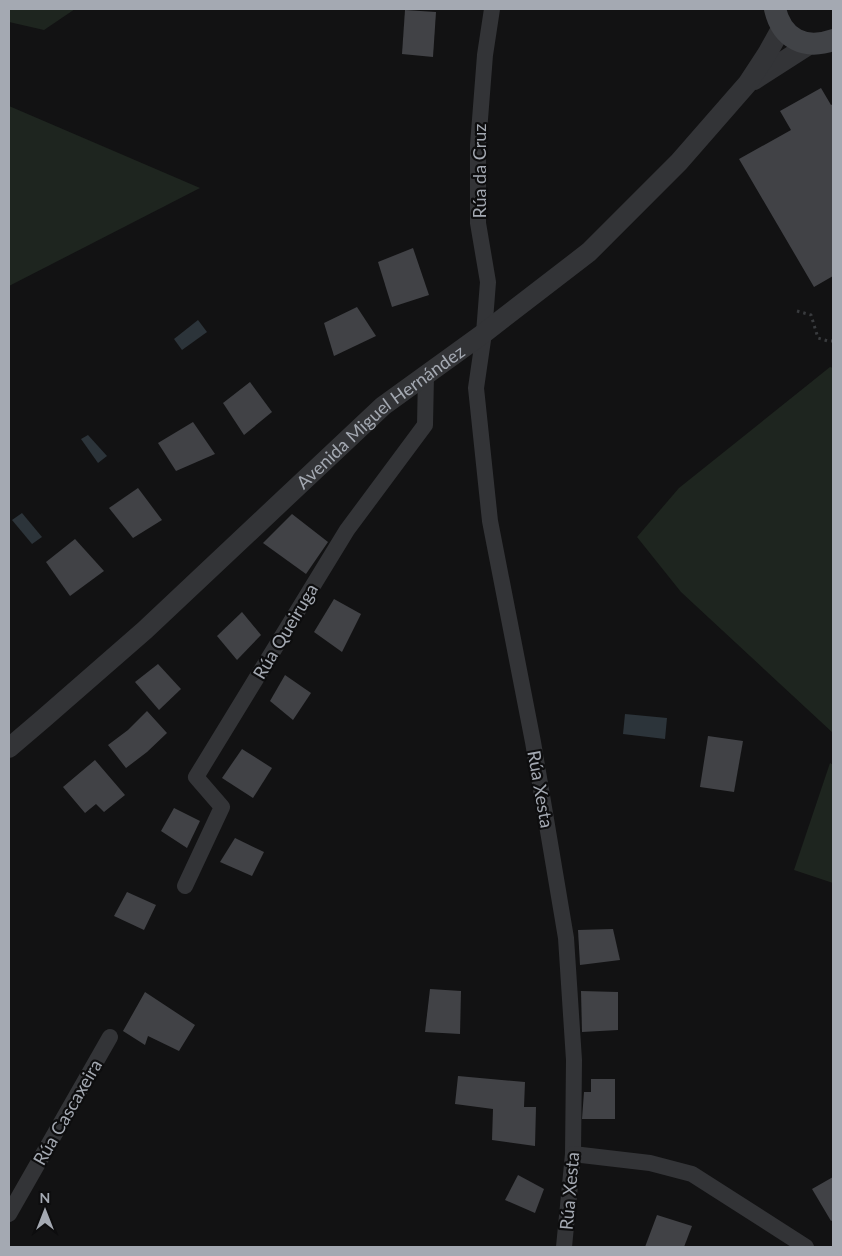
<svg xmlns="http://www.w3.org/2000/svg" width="842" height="1256" viewBox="0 0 842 1256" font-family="Lato,sans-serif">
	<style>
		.green { fill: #1e251f }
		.water { fill: #2c343a }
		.building { fill: #414246 }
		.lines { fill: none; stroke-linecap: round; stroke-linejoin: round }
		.path { stroke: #393b3e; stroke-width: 3; stroke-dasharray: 2.5 4; stroke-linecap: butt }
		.minor { stroke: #333437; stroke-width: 16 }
		.tertiary { stroke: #333437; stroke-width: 20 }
		.secondary { stroke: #414347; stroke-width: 22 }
		.labels { text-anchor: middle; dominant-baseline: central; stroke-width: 4.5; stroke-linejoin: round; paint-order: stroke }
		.street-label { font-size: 18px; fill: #a4a9b2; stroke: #0d0d0e }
	</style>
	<rect width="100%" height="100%" fill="#121213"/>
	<!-- green -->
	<g class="green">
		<path d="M9,9H75L44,30L9,22Z"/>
		<path d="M9,106L200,188L9,286Z"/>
		<path d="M830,367L833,368V733L681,592L637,537L679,488Z"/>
		<path d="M830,763L833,765V883L794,870Z"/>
	</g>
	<!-- water -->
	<g class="water">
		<path d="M198,320L207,332L182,350L174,339Z"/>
		<path d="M88,435L107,456L98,463L81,439Z"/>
		<path d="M22,513L42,537L32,544L12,520Z"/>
		<path d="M625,714L667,718L665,739L623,734Z"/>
	</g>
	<!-- building -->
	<g class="building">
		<path d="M405,10L436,12L433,57L402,54Z"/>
		<path d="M821,88L831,105L833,104V276L814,287L739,159L791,130L780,111Z"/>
		<path d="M413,248L429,295L392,307L378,262Z"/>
		<path d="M357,307L376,336L334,356L324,323Z"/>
		<path d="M250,382L272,412L244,435L223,403Z"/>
		<path d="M193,422L215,454L176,471L158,443Z"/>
		<path d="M138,488L162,520L133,538L109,508Z"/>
		<path d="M292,514L328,542L306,574L263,543Z"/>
		<path d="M75,539L104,571L70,596L46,562Z"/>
		<path d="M334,599L361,614L342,652L314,632Z"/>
		<path d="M242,612L261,635L237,660L217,636Z"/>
		<path d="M158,664L181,689L159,710L135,682Z"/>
		<path d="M285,675L311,693L293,720L270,701Z"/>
		<path d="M147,711L167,733L147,752L126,768L108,745L128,730Z"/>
		<path d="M708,736L743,741L734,792L700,787Z"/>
		<path d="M242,749L272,768L253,798L222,778Z"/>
		<path d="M95,760L125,795L104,812L96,804L85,813L63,787Z"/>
		<path d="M174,808L200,821L187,848L161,831Z"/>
		<path d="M235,838L264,852L252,876L220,862Z"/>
		<path d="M127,892L156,905L144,930L114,916Z"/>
		<path d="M613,929L620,960L580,965L578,930Z"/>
		<path d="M430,989L461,991L460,1034L425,1032Z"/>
		<path d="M581,991L618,992V1030L582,1032Z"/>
		<path d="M145,992L195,1025L179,1051L148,1036L145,1045L123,1031Z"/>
		<path d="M458,1076L525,1082L524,1107H536L535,1146L492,1140L493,1109L455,1104Z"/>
		<path d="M591,1079H615V1119H582L584,1092H591Z"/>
		<path d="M518,1175L544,1189L535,1213L505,1200Z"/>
		<path d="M833,1177V1220L831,1221L812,1189Z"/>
		<path d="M657,1215L692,1226L684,1247H645Z"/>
	</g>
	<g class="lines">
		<!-- path -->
		<path class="path" d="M797,311L811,315L818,338L828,341H833"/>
		<!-- minor -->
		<g class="minor">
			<path d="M492,9L485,55L478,145V223L488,282L484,333L476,388L490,521L533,742L566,938L574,1060L573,1154L564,1247"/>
			<path d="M185,886L222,807L196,777L347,530L425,425L426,375"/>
			<path d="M573,1154L650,1163L692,1174L806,1247"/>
			<path d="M9,1214L110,1037"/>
		</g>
		<!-- tertiary -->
		<g class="tertiary">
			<path d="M754,80L810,44"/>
			<path id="s1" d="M9,748L43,719L145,630L383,406L484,333L589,252L679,162L748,83L767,54L782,27"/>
		</g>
		<!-- secondary -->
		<path class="secondary" d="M775,9C782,39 805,50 833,40"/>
	</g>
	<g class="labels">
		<!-- street labels -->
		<g class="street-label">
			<text transform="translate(479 171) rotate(-90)">Rúa da Cruz</text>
			<text stroke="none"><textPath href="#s1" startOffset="498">Avenida Miguel Hernández</textPath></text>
			<text transform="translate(285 631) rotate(-59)">Rúa Queiruga</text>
			<text transform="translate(541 789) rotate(80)">Rúa Xesta</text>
			<text transform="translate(67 1112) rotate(-60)">Rúa Cascaxeira</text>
			<text transform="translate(569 1191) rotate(-85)">Rúa Xesta</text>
		</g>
	</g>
	<!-- border -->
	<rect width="842" height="1256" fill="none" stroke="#a4a9b2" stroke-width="20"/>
	<!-- north arrow -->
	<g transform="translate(45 1211)" stroke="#0d0d0e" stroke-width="4" paint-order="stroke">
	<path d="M0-4L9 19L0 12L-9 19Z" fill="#a4a9b2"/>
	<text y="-8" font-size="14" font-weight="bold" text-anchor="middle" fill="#a4a9b2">N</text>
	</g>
</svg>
